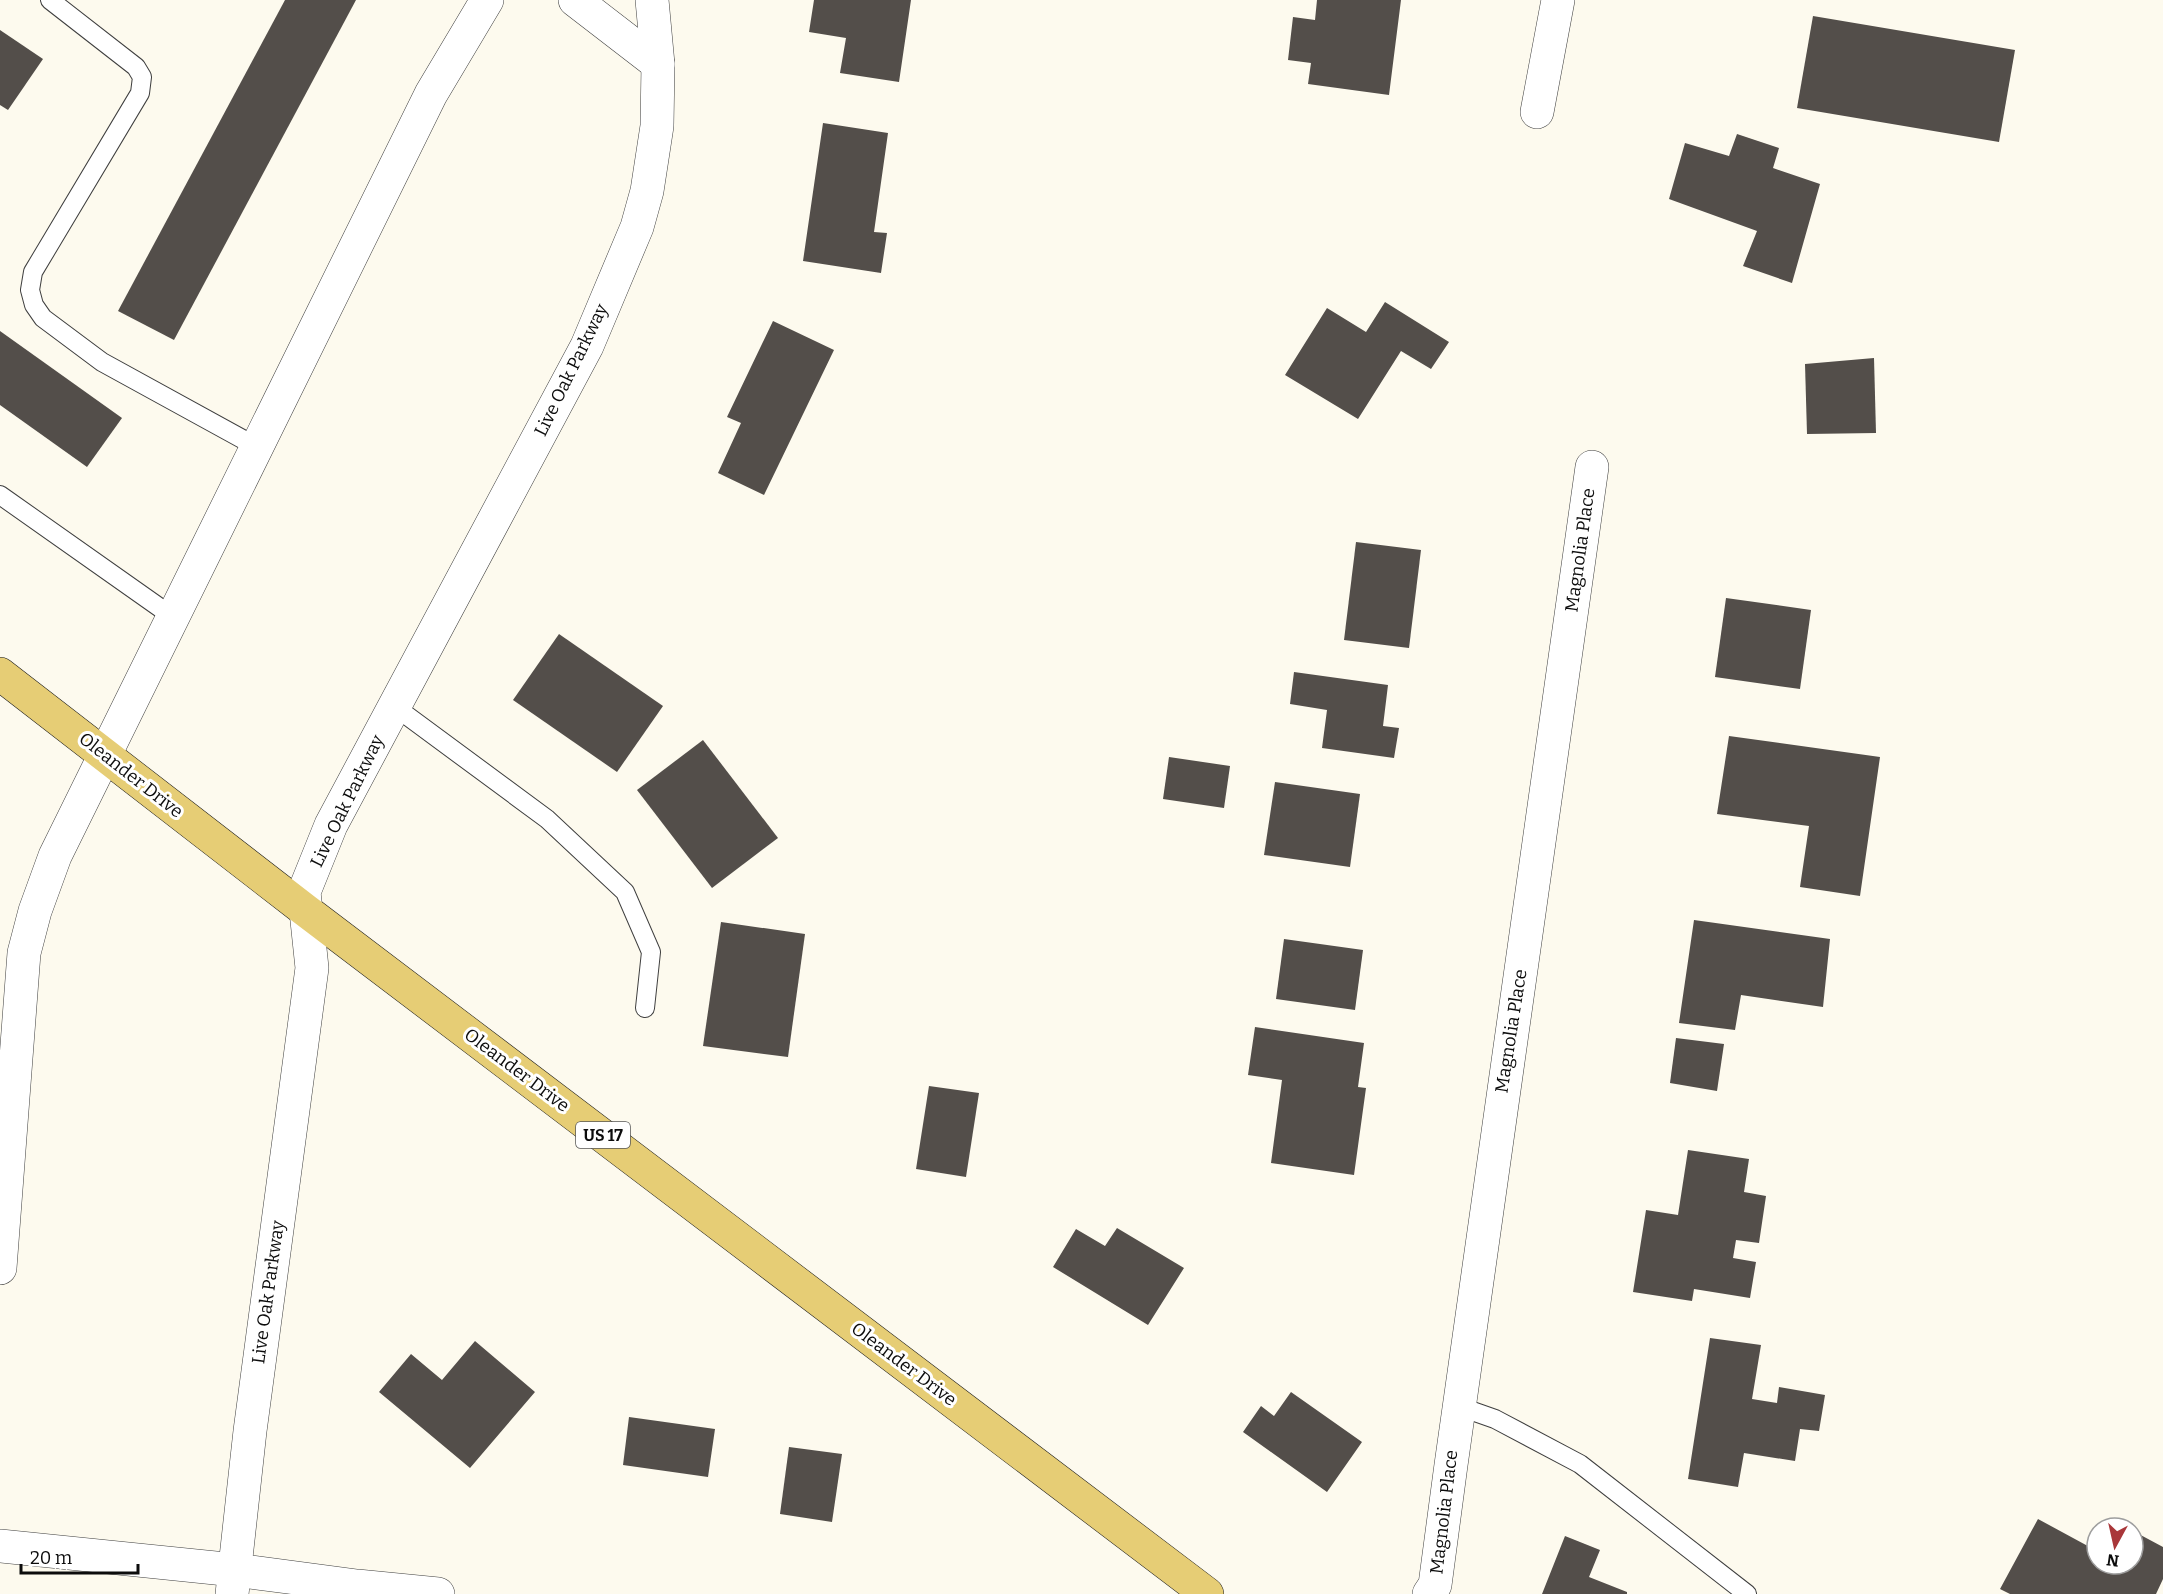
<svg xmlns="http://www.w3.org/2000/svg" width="2163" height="1594" viewBox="0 0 2163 1594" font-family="Bitter,serif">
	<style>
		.building { fill: #534e4a }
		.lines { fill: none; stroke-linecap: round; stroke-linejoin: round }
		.service-casing { stroke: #3f3f3f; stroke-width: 20 }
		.minor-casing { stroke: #3f3f3f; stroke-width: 34 }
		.primary-casing { stroke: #1d1d1d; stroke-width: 34 }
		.service { stroke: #fff; stroke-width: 18 }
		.minor { stroke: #fff; stroke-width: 33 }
		.primary { stroke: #e6cd75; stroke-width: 33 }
		.labels { text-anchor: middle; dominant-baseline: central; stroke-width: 6; stroke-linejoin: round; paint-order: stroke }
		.shield { fill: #fff; stroke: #555; stroke-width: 1.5 }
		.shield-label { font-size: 16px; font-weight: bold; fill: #0c0c0c }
		.street-label { font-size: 18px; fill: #0c0c0c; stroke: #fff }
	</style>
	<rect width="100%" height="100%" fill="#fdfaee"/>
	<!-- building -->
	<g class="building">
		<path d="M285,0H356L174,340L118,311Z"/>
		<path d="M814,0H911L899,82L840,73L846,38L809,32Z"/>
		<path d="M1317,0H1401L1389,95L1308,84L1311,63L1288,60L1293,17L1315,20Z"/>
		<path d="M1813,16L2015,50L1999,142L1797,108Z"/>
		<path d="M0,30L43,59L8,110L0,105Z"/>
		<path d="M823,123L888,133L874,232L887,233L881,273L803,261Z"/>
		<path d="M1737,134L1779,148L1773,168L1820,184L1792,283L1743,266L1757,231L1669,199L1685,143L1729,156Z"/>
		<path d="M1385,302L1449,342L1431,369L1401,351L1358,419L1285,375L1327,308L1366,332Z"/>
		<path d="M773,321L834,350L764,495L718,473L741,423L727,417Z"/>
		<path d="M0,331L122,418L87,467L0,405Z"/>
		<path d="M1874,358L1876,433L1807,434L1805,364Z"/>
		<path d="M1356,542L1421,550L1409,648L1344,640Z"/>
		<path d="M1726,598L1811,610L1800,689L1715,677Z"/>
		<path d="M559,634L663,706L617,772L513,700Z"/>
		<path d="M1294,672L1388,685L1383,726L1399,728L1394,758L1322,748L1327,710L1290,704Z"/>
		<path d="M1729,736L1880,757L1860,896L1800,887L1809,826L1717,814Z"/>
		<path d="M703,740L778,838L712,888L637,790Z"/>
		<path d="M1169,757L1230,766L1224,808L1163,799Z"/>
		<path d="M1275,782L1360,794L1350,867L1264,855Z"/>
		<path d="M1694,920L1830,939L1823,1007L1741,995L1735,1030L1679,1023Z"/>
		<path d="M721,922L805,934L788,1057L703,1046Z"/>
		<path d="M1284,939L1363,950L1355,1010L1276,999Z"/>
		<path d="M1255,1027L1364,1043L1358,1087L1366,1088L1354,1175L1271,1163L1282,1080L1248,1075Z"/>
		<path d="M1676,1038L1724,1044L1717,1091L1670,1083Z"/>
		<path d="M929,1086L979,1093L966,1177L916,1169Z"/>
		<path d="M1688,1150L1749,1159L1744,1192L1766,1196L1759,1243L1736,1240L1733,1258L1756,1262L1750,1298L1694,1289L1692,1301L1633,1292L1646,1210L1678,1215Z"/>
		<path d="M1117,1228L1184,1268L1148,1325L1053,1267L1076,1229L1105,1246Z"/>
		<path d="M1710,1338L1761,1345L1752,1399L1777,1403L1779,1387L1825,1395L1819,1431L1800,1429L1795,1461L1744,1453L1738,1487L1688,1479Z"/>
		<path d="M475,1341L535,1392L470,1468L379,1392L411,1354L442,1380Z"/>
		<path d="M1291,1392L1362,1442L1327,1492L1243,1432L1261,1406L1274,1416Z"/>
		<path d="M629,1417L715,1429L708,1477L623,1465Z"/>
		<path d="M789,1447L842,1454L832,1522L780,1514Z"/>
		<path d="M2038,1519L2097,1551V1564H2133V1537L2135,1532L2163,1547V1579L2156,1594H2010L2000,1589Z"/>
		<path d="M1565,1536L1600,1550L1589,1577L1627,1592V1594H1542Z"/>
	</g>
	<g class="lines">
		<defs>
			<g id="service">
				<path d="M50,0L136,67L142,77L140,93L33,272L30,290L34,305L43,318L102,362L257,447"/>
				<path d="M0,495L173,617"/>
				<path d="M394,706L547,819L625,892L651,952L645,1008"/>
				<path d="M1458,1406L1495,1419L1580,1464L1747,1594"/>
			</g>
			<g id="minor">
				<path d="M575,0L658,64"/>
				<path d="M1537,112L1558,0"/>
				<path d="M0,1268L24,953L35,911L55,856L431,94L487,0"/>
				<path d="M0,1546L235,1570L357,1586L438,1594"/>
				<path d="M232,1594L250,1431L312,968L304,892L331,825L587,346L637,227L647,191L657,126L658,64L652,0"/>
				<path d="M1429,1594L1435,1585C1484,1212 1540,840 1592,467"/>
			</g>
			<path id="primary" d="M0,674L305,910L1207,1594"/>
		</defs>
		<!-- service casing -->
		<use href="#service" class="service-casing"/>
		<!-- minor casing -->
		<use href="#minor" class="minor-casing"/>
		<!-- primary casing -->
		<use href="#primary" class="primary-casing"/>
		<!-- service -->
		<use href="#service" class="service"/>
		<!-- minor -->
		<use href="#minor" class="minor"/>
		<!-- primary -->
		<use href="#primary" class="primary"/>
	</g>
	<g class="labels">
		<!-- shield labels -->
		<rect class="shield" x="576" y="1122" width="54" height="26" rx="4.5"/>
		<g class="shield-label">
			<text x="603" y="1135">US 17</text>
		</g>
		<!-- street labels -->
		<g class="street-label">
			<text transform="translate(571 370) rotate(-64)">Live Oak Parkway</text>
			<text transform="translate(1580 550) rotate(-82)">Magnolia Place</text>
			<text transform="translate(131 775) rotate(38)">Oleander Drive</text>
			<text transform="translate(347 801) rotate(-64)">Live Oak Parkway</text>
			<text transform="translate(1511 1031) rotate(-81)">Magnolia Place</text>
			<text transform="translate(517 1070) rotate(37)">Oleander Drive</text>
			<text transform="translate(268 1292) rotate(-82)">Live Oak Parkway</text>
			<text transform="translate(904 1364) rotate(37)">Oleander Drive</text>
			<text transform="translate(1444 1512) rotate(-83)">Magnolia Place</text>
		</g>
	</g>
	<!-- north arrow -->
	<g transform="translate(2115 1546) rotate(188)"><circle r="28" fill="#ffffff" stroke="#9e9e9e" stroke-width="1.5"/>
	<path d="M0-4.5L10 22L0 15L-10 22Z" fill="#a9373a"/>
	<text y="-9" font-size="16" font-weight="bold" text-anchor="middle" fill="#0c0c0c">N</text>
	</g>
	<!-- scale -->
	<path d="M21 1564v9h117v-9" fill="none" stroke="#0c0c0c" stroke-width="3"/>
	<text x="30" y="1564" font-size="18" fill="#0c0c0c" stroke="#ffffff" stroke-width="4.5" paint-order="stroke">20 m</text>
</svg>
